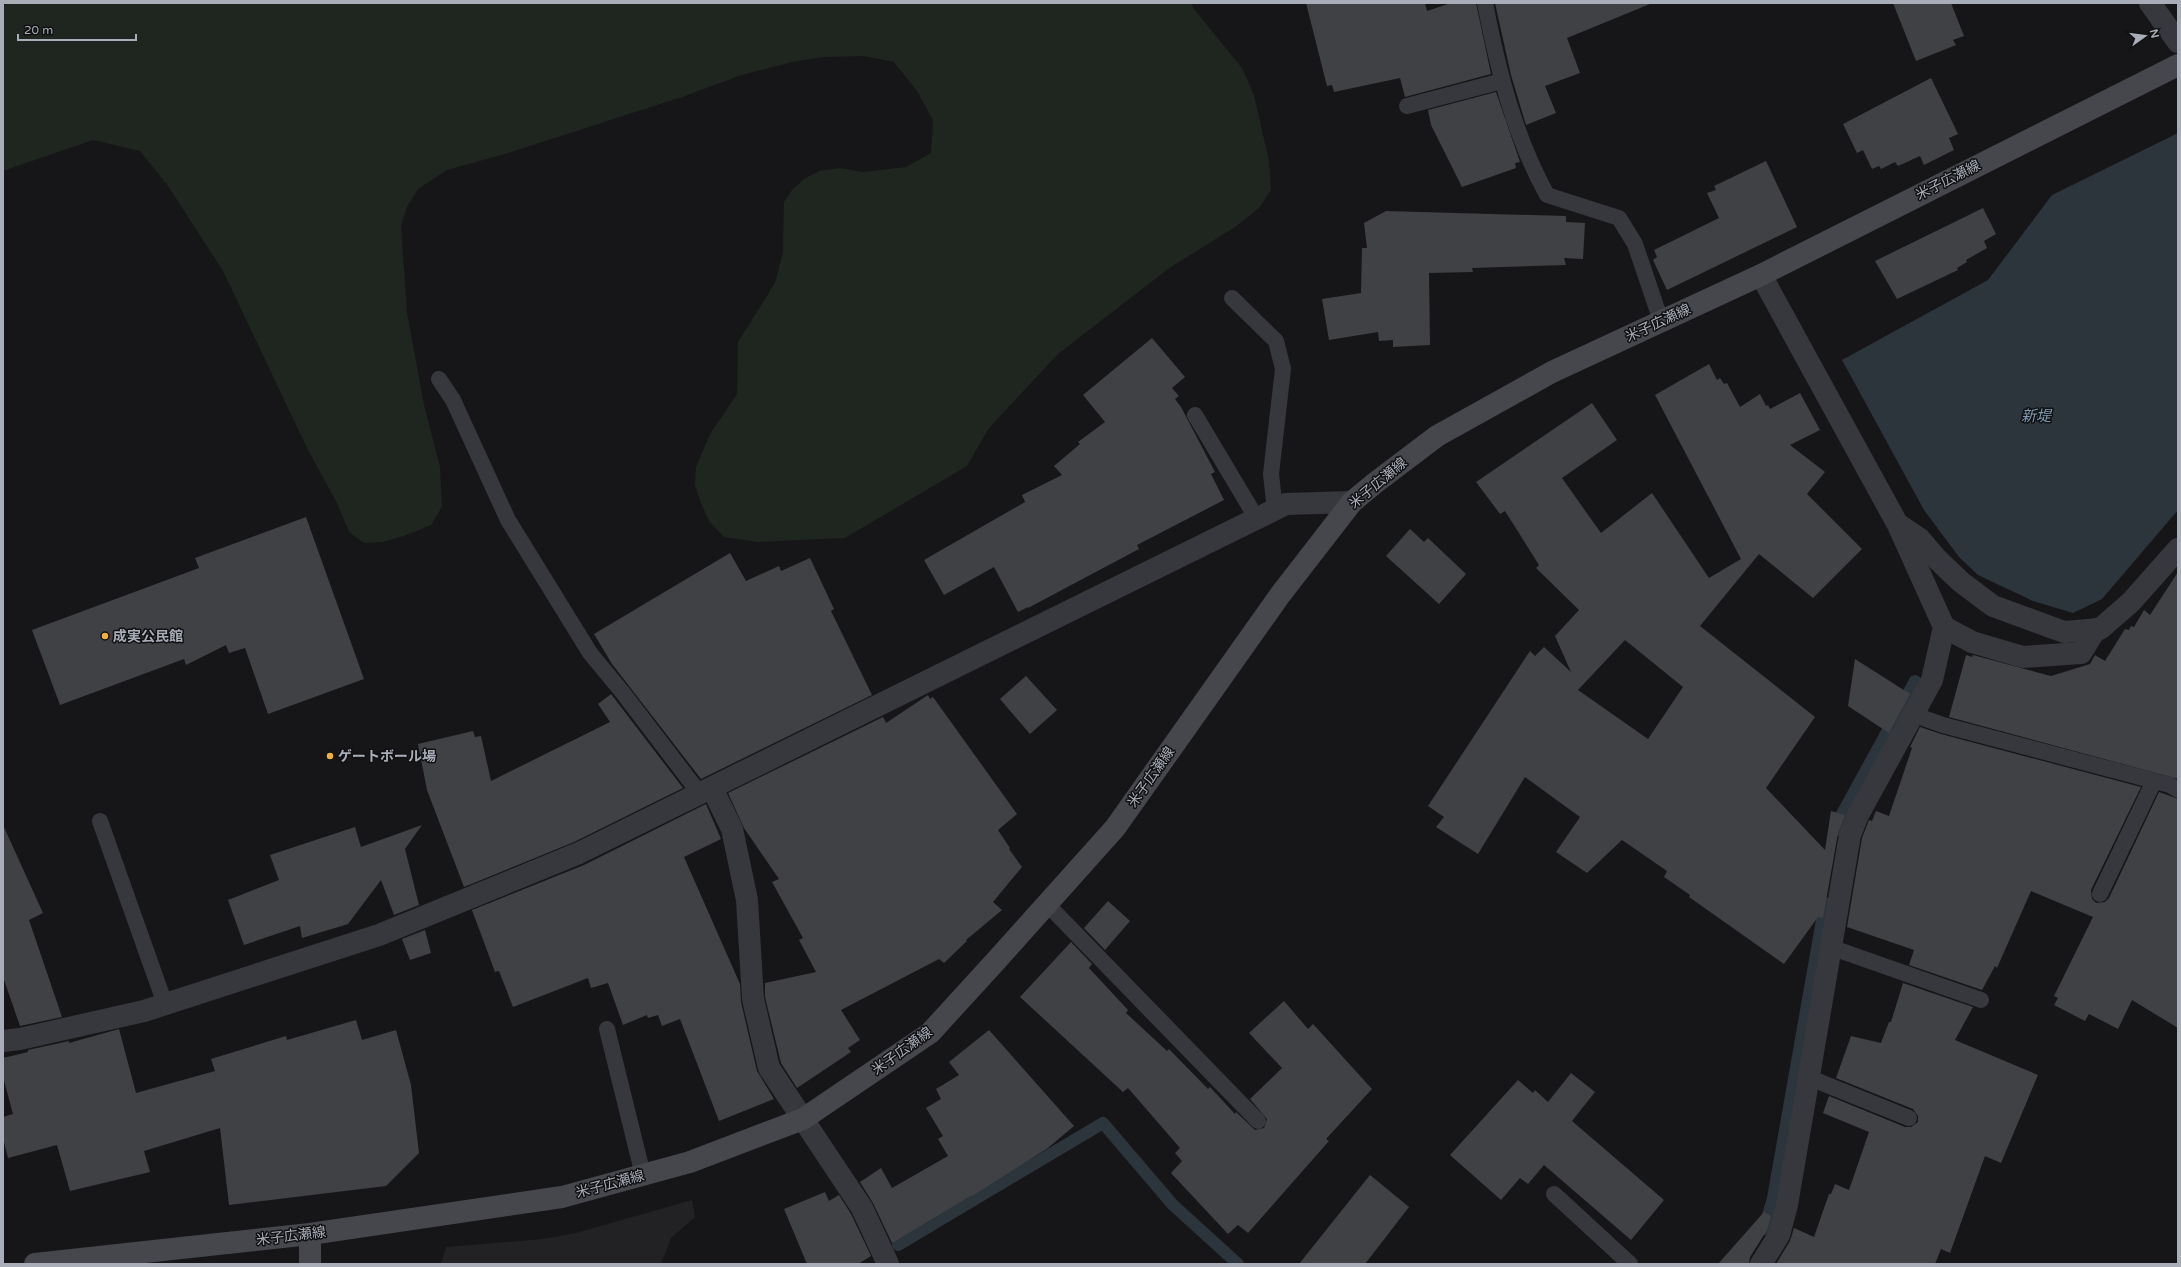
<svg xmlns="http://www.w3.org/2000/svg" width="2181" height="1267" viewBox="0 0 2181 1267" font-family="'Varela Round','Noto Sans JP',sans-serif">
	<style>
		.built { fill: #222225 }
		.green { fill: #1e261f }
		.water { fill: #2c353c }
		.lines { fill: none; stroke-linecap: round; stroke-linejoin: round }
		.stream { stroke: #2c353c; stroke-width: 12 }
		.building { fill: #404145; fill-rule: evenodd }
		.lane { stroke: #37383d; stroke-width: 16 }
		.street { stroke: #37383d; stroke-width: 22 }
		.secondary { stroke: #45474d; stroke-width: 22 }
		.poi-dot { fill: #f2b134; stroke: #111113; stroke-width: 1.5 }
		.labels { text-anchor: middle; dominant-baseline: central; stroke-width: 3; stroke-linejoin: round; paint-order: stroke }
		.street-label { font-size: 14px; fill: #a8adb8; stroke: #111113 }
		.poi-label { font-size: 14px; font-weight: bold; fill: #a8adb8; stroke: #111113; text-anchor: start }
		.water-label { font-size: 15px; font-style: italic; fill: #7f9bb3; stroke: #111113 }
	</style>
	<rect width="100%" height="100%" fill="#161618"/>
	<!-- built -->
	<path class="built" d="M692,1200L695,1217L671,1238L661,1264H441L446,1247L543,1239L576,1233Z"/>
	<!-- green -->
	<path class="green" d="M9,3H1191L1194,9L1242,68L1254,95L1269,161L1271,190L1259,208L1235,227L1168,269L1058,354L989,428L967,466L845,538L758,542L724,537L709,521L701,503L695,485L696,467L710,434L737,394L738,342L775,283L783,252L784,202L792,190L804,179L819,171L840,168L863,172L906,167L931,153L933,120L917,91L894,62L864,56L824,57L792,62L742,75L682,97L505,154L447,170L418,189L407,207L401,226L407,312L424,405L440,467L442,507L431,525L404,536L383,542L364,543L349,532L337,503L307,448L223,271L168,186L140,151L93,140L3,171V6Z"/>
	<!-- water -->
	<path class="water" d="M2178,133V510L2102,599L2073,613L2033,601L1978,575L1959,557L1924,510L1842,360L1988,280L2052,195Z"/>
	<g class="lines">
		<!-- stream -->
		<g class="stream">
			<path d="M1836,830L1837,823L1915,681"/>
			<path d="M1764,1229L1773,1198L1825,903"/>
			<path d="M898,1245L1103,1123L1173,1205L1238,1264"/>
		</g>
	</g>
	<!-- building -->
	<g class="building">
		<path d="M1306,3H1425L1427,11L1451,3H1476L1491,74L1405,97L1400,78L1334,92L1332,85L1327,86Z"/>
		<path d="M1495,3H1650V4L1567,38L1580,73L1545,86L1556,113L1526,125L1511,75Z"/>
		<path d="M1893,3H1951L1964,36L1953,40L1956,45L1916,61Z"/>
		<path d="M1931,78L1958,134L1949,138L1954,150L1924,165L1920,156L1898,166L1895,162L1881,169L1879,166L1872,169L1863,150L1857,153L1843,124Z"/>
		<path d="M1496,92L1520,162L1515,163L1516,168L1462,187L1431,125L1428,110Z"/>
		<path d="M1766,161L1797,227L1667,290L1653,260L1657,257L1654,250L1719,218L1707,193L1716,190L1714,186Z"/>
		<path d="M1983,208L1996,234L1984,241L1987,248L1966,260L1967,262L1957,268L1958,270L1897,299L1875,261Z"/>
		<path d="M1386,211L1566,216V222L1585,223L1583,259L1564,258L1566,265L1472,268L1473,272L1429,273L1430,345L1393,347V340L1379,341L1378,332L1329,340L1322,299L1361,293L1362,248H1367L1364,223Z"/>
		<path d="M1152,338L1185,377L1172,388L1179,396L1175,399L1181,407L1215,472L1211,474L1224,500L1137,545L1139,549L1028,608V607L1018,612L994,567L944,595L924,560L1025,502L1022,495L1062,475L1054,466L1080,444L1078,442L1105,422L1083,395Z"/>
		<path d="M1709,364L1717,380L1720,378L1724,384L1727,383L1740,407L1760,394L1766,406L1768,405L1770,409L1800,393L1820,430L1790,445L1825,472L1807,494L1862,549L1813,598L1759,554L1700,626L1815,717L1766,788L1825,850L1831,811L1845,815L1838,833L1823,918L1818,917L1784,964L1689,897L1690,895L1664,877L1667,871L1622,840L1587,873L1556,852L1580,817L1525,777L1478,854L1436,827L1444,817L1428,806L1530,651L1535,656L1544,647L1571,672L1555,636L1579,610L1536,568L1539,565L1505,511L1500,514L1476,482L1592,403L1617,440L1562,478L1601,533L1652,493L1709,578L1741,559L1655,395ZM1625,640L1683,687L1648,739L1578,690Z"/>
		<path d="M306,517L364,679L268,714L245,648L229,653L226,645L186,665L184,659L60,705L32,630L199,568L195,558Z"/>
		<path d="M1410,529L1424,542L1428,538L1466,574L1439,604L1386,556Z"/>
		<path d="M730,553L746,581L779,566L781,571L810,558L834,609L831,611L872,695L701,779L612,664L594,634Z"/>
		<path d="M2178,572V779L1949,717L1966,655L1972,657L1973,655L2051,676L2090,664L2095,655L2105,661L2125,629L2129,630L2131,626L2134,627L2144,610L2150,615Z"/>
		<path d="M1855,659L1910,694L1889,733L1848,706Z"/>
		<path d="M1026,676L1057,710L1030,734L1000,699Z"/>
		<path d="M611,694L683,788L574,842L464,887L427,790L418,744L473,731L475,737L481,736L491,781L610,722L598,704Z"/>
		<path d="M928,695L930,699L933,697L1017,814L998,830L1010,848L1009,849L1022,867L993,902L1002,910L966,940L967,941L944,963L939,959L841,1010L860,1040L848,1048L851,1052L797,1088L781,1063L765,997V983L816,972L799,940L803,938L772,882L779,879L744,828L728,793L883,717L886,723Z"/>
		<path d="M1920,727L1941,734L2141,787L2091,890L2092,899L2096,903L2105,902L2109,898L2159,792L2178,799V1028L2132,1000L2118,1029L2089,1014L2085,1021L2054,1005L2058,998L2054,996L2093,917L2031,891L1997,968L1995,966L1982,990L1909,965L1914,950L1847,927L1862,838L1869,820L1872,821L1876,811L1889,816L1912,748L1910,747Z"/>
		<path d="M706,804L721,839L684,857L740,984L741,1002L757,1071L774,1099L719,1121L680,1019L662,1026L658,1015L648,1018L647,1015L623,1025L608,983L591,988L588,978L513,1007L499,971L495,972L472,910L584,865Z"/>
		<path d="M3,825L43,913L29,920L62,1017L20,1026L3,977Z"/>
		<path d="M422,825L405,849L419,905L394,915L381,880L348,924L302,938L300,926L244,945L228,900L279,880L270,855L355,827L361,847Z"/>
		<path d="M1108,901L1130,921L1105,950L1084,928Z"/>
		<path d="M425,930L431,953L410,960L402,939Z"/>
		<path d="M1071,942L1092,964L1089,968L1128,1010L1126,1013L1167,1051L1169,1049L1208,1089L1210,1087L1235,1114L1236,1112L1255,1130L1264,1128L1267,1119L1250,1099L1282,1068L1249,1033L1284,1001L1308,1029L1313,1024L1372,1089L1326,1139L1329,1141L1248,1233L1238,1225L1228,1234L1171,1173L1182,1161L1175,1153L1180,1148L1128,1088L1123,1092L1020,997Z"/>
		<path d="M1903,983L1973,1007L1955,1040L2038,1075L2001,1163L1985,1156L1950,1253L1941,1249L1935,1264H1776L1790,1241L1794,1228L1814,1237L1829,1194H1831L1835,1184L1849,1190L1869,1132L1823,1113L1829,1096L1905,1127H1911L1918,1122V1116L1913,1109L1836,1078L1851,1036L1881,1043L1889,1022H1891Z"/>
		<path d="M356,1020L362,1040L396,1030L411,1085L419,1153L386,1186L229,1205L220,1128L144,1151L150,1172L70,1191L57,1145L8,1158L3,1138V1117L13,1114L3,1077V1058L28,1052V1050L69,1041V1043L119,1029L136,1093L215,1071L211,1059L286,1036L287,1040Z"/>
		<path d="M989,1030L1074,1126L1048,1148L972,1196V1195L892,1243L873,1203L860,1182L881,1168L892,1188L948,1156L938,1139L943,1136L926,1108L941,1099L936,1089L959,1075L949,1062Z"/>
		<path d="M1571,1073L1595,1092L1572,1121L1664,1200L1631,1240L1544,1165L1528,1184L1520,1178L1501,1200L1450,1155L1518,1080L1533,1093L1535,1090L1548,1102Z"/>
		<path d="M1370,1175L1409,1207L1365,1264H1299Z"/>
		<path d="M825,1192L829,1201L839,1195L851,1214L871,1256L858,1264H807L784,1209Z"/>
		<path d="M1764,1212L1771,1216L1767,1230L1750,1257L1749,1264H1718Z"/>
	</g>
	<g class="lines">
		<!-- lane -->
		<g class="lane">
			<path d="M1485,3C1498,70 1514,135 1547,195L1619,218L1635,244L1661,321"/>
			<path d="M1407,106L1502,81"/>
			<path d="M1232,298L1276,341L1283,369L1271,474L1275,510"/>
			<path d="M439,379L453,400L508,520L590,653L623,693L700,794"/>
			<path d="M1195,415L1257,519"/>
			<path d="M1912,714L1943,725L2170,785L2178,790"/>
			<path d="M100,821L165,1004"/>
			<path d="M2100,894L2154,781"/>
			<path d="M1047,904L1258,1121"/>
			<path d="M1830,947L1981,1000"/>
			<path d="M607,1029L643,1175"/>
			<path d="M1810,1078L1909,1118"/>
			<path d="M1554,1194L1630,1264"/>
		</g>
		<!-- street -->
		<g class="street">
			<path d="M2150,3L2178,42"/>
			<path d="M1761,275L1898,525L1944,627L1932,680L1858,815L1850,835L1787,1205L1779,1235L1761,1264"/>
			<path d="M1899,525L1920,539L1937,559L1961,582L1993,606L2064,632L2100,629L2131,602L2178,549"/>
			<path d="M1944,627L1972,642L2023,657L2081,653L2096,629"/>
			<path d="M712,788L732,829L747,900L753,999L769,1068L862,1208L888,1264"/>
			<path d="M3,1041L20,1039L144,1011L379,935L579,853L1286,504L1352,502"/>
		</g>
		<!-- secondary -->
		<g class="secondary">
			<path d="M310,1234V1264"/>
			<path d="M35,1264L310,1234L562,1197L690,1162L803,1119L930,1033L994,963L1115,828L1280,595L1352,502L1375,483L1437,436L1552,372L1761,275L2178,65"/>
		</g>
	</g>
	<!-- markers -->
	<g class="poi-dot">
		<circle cx="105" cy="636" r="4"/>
		<circle cx="330" cy="756" r="4"/>
	</g>
	<g class="labels">
		<!-- street labels -->
		<g class="street-label">
			<text transform="translate(1948 180) rotate(-27)">米子広瀬線</text>
			<text transform="translate(1658 323) rotate(-25)">米子広瀬線</text>
			<text transform="translate(1378 483) rotate(-40)">米子広瀬線</text>
			<text transform="translate(1151 777) rotate(-55)">米子広瀬線</text>
			<text transform="translate(902 1051) rotate(-36)">米子広瀬線</text>
			<text transform="translate(610 1184) rotate(-15)">米子広瀬線</text>
			<text transform="translate(291 1236) rotate(-7)">米子広瀬線</text>
		</g>
		<!-- poi labels -->
		<g class="poi-label">
			<text x="113" y="636">成実公民館</text>
			<text x="338" y="756">ゲートボール場</text>
		</g>
		<!-- water labels -->
		<g class="water-label">
			<text x="2036" y="416">新堤</text>
		</g>
	</g>
	<!-- border -->
	<rect width="2181" height="1267" fill="none" stroke="#a8adb8" stroke-width="8"/>
	<!-- north arrow -->
	<g transform="translate(2145 36) rotate(76)" stroke="#111113" stroke-width="3" paint-order="stroke">
	<path d="M0-3L7 15L0 10L-7 15Z" fill="#a8adb8"/>
	<text y="-6" font-size="11" font-weight="bold" text-anchor="middle" fill="#a8adb8">N</text>
	</g>
	<!-- scale -->
	<path d="M18 34v6h118v-6" fill="none" stroke="#a8adb8" stroke-width="2"/>
	<text x="24" y="34" font-size="12" fill="#a8adb8" stroke="#111113" stroke-width="3" paint-order="stroke">20 m</text>
</svg>
